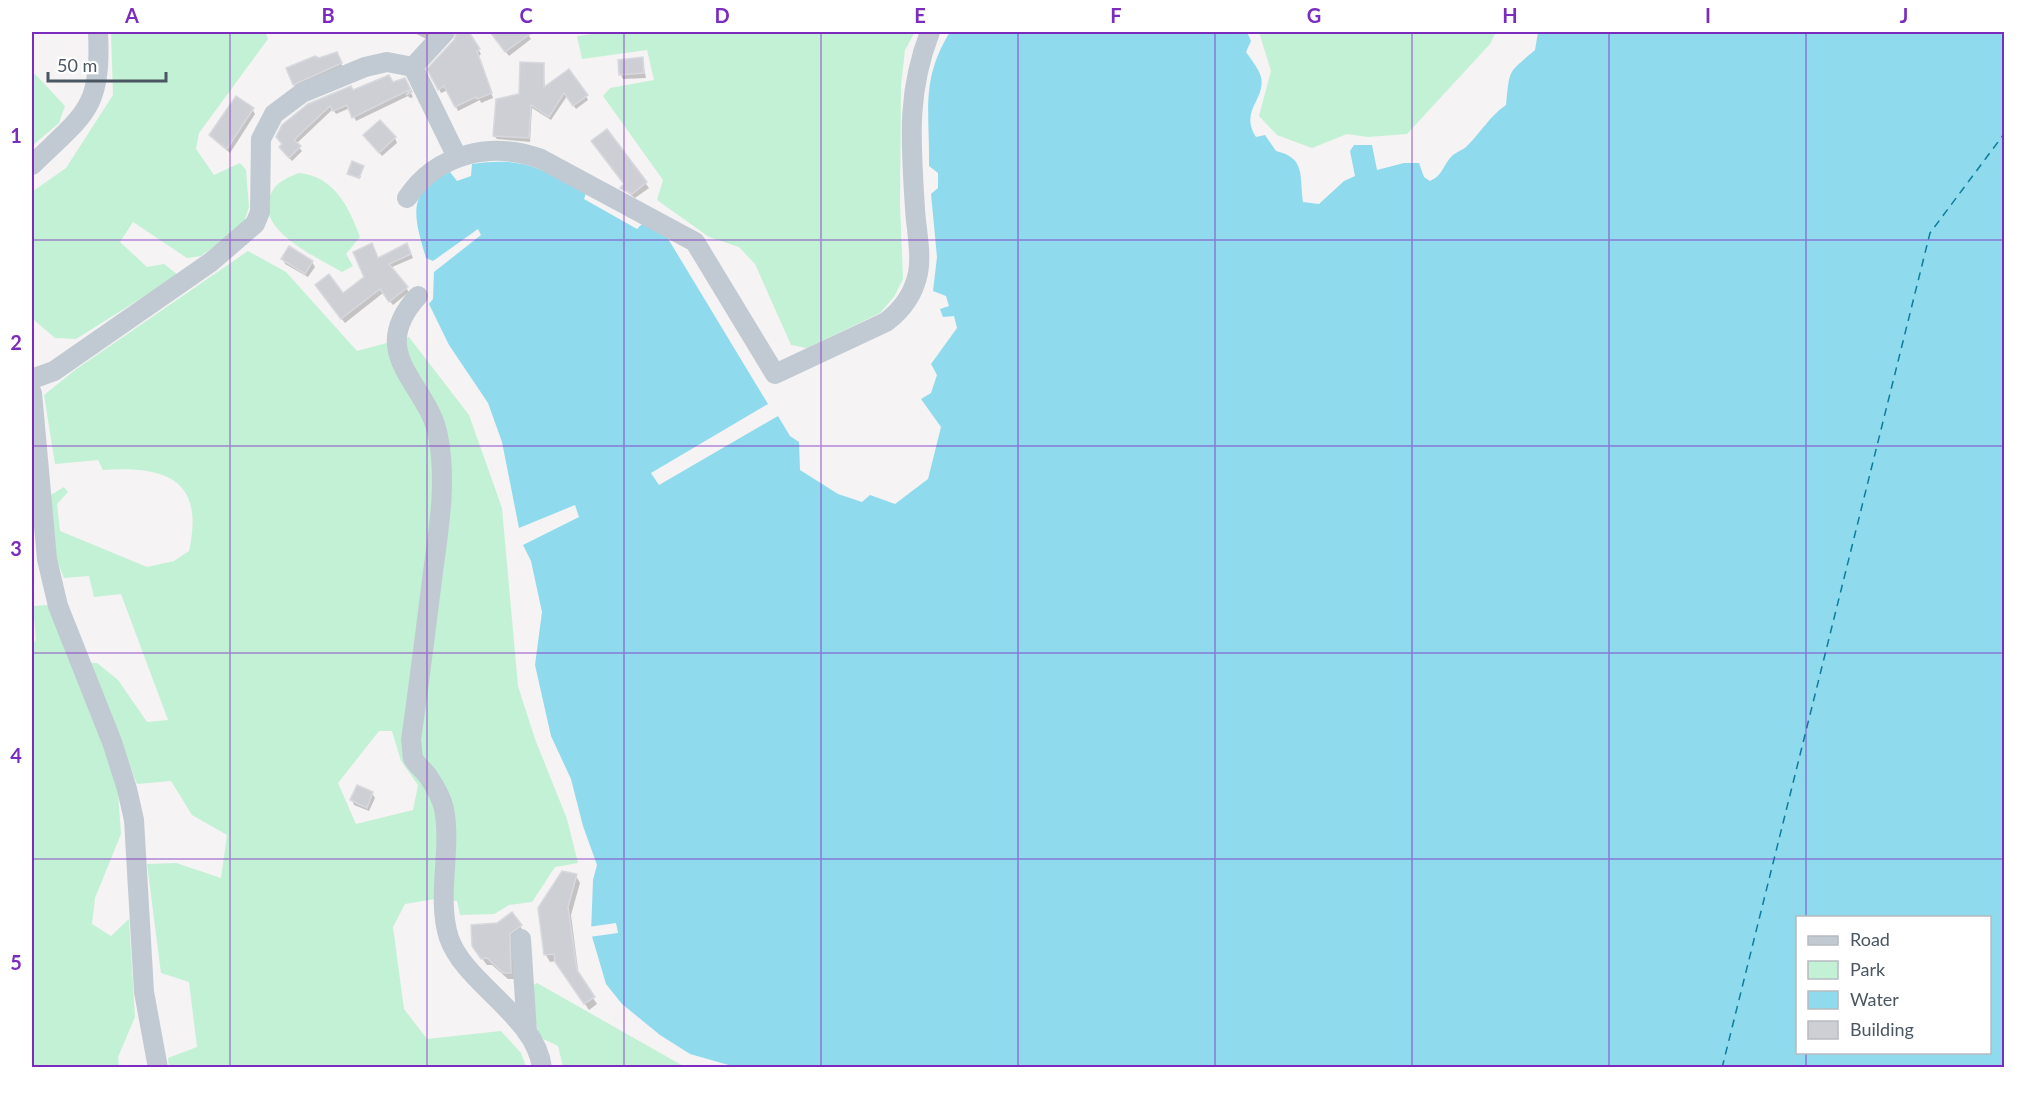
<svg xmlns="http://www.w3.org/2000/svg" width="2036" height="1099" viewBox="0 0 2036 1099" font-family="Lato,sans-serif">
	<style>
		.green { fill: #c3f1d5; fill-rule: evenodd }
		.water { fill: #90daee; fill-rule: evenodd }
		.pier { fill: #f5f3f3 }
		.shadow { fill: #0003 }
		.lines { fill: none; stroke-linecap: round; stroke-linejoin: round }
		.ferry { stroke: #0c7c9b; stroke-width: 1.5; stroke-dasharray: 8 6; stroke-linecap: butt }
		.building { fill: #cdcfd5; stroke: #d7d9de; stroke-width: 1.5 }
		.minor { stroke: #c1cad2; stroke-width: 20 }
		.grid { fill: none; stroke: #7b2cbf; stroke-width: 1.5; stroke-opacity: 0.55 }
		.neatline { fill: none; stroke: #7b2cbf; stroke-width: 2 }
		.grid-label { font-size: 20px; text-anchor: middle; font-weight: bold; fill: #7b2cbf }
	</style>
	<rect width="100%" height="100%" fill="#f5f3f3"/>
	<!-- green -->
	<g class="green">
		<path d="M111,32H265L268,39L199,133L196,149L214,175L240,163L246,170L249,207L243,225L201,256L187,258L133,222L120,242L147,267L164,264L178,275L76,339L55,338L34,320L32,312V192L66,168L113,95Z"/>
		<path d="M608,32H915L905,50L901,86L900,205L903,279L894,297L880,313L807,348L791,345L755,264L739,247L709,237L657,200L663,180L603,96L610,88L654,80L647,50L582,59L577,36Z"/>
		<path d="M1259,32H1496L1490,44L1407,134L1368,137L1347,134L1312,148L1277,135L1259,116L1271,71Z"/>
		<path d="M32,73L36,75L65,106L59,123L32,146Z"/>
		<path d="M299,173C334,176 349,207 360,237L346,254L353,266L342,272C319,258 259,232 269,199C274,183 284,179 299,173Z"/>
		<path d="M248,251L286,272L357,351L409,337L469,415L502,508L518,686L535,739L567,819L578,863L555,867L532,902L509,905L494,914L460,915L457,901L435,899L405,904L393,927L404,1009L427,1039L501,1031L521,1053L526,1067H169L168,1058L197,1047L189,982L161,973L147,864L176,863L221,878L227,835L192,815L171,781L137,784L88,663H97L118,680L147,722L168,720L121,594L94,597L89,576L64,578L54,553L47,497L64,487L68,492L57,504L60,531L147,567L174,561L189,551C205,479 166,466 103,470L98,460L55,464L44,395L75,370ZM379,731H392L401,761L418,785L413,810L356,824L338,783Z"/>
		<path d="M48,605L117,779L121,834L95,898L92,924L111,936L129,919L135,1017L118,1057L119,1067H32V644L36,640L33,606Z"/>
		<path d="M537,983L685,1067H563L558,1046L539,1037L529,988Z"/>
	</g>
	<!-- water -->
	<path class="water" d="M950,32H1247L1251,41L1246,52C1251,59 1259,69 1261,77C1266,100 1239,110 1256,137L1265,135L1276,151C1306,158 1299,175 1303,202L1319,204L1344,181L1355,176L1350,151L1354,145H1372L1377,170L1404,163H1419L1424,177L1430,181C1443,175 1442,167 1451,157C1455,152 1462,151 1467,146C1481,132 1490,116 1506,105C1510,68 1507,74 1535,50L1538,32H2004V1067L739,1068L690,1054L660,1035L622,1004L606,984L591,933L593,880L597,865L583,826L571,779L551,736L535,665L542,612L531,561L523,545L579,517L575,505L519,528L502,442L488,403L449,345L429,304L433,299L434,272L481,235L478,229L433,261L426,258C415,220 404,191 450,172L457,181L471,176L472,164C525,156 541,169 586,193L584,199L637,229L642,224L667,237L768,404L651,473L659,485L778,416L790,436L799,442L800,470L838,494L862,502L870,495L895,504L928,479L941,427L921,399L931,393L937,375L931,364L957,328L954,316L943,317L940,309L949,306L946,296L933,291L937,257L931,194L938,188V173L929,166C930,113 920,80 950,32ZM1798,918H1990V1052H1798Z"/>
	<!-- pier -->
	<path class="pier" d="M616,923L618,933L589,937L588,927Z"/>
	<!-- shadow -->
	<g class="shadow">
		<path d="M413,32H436L428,40Z"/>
		<path d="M457,32H467L481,54L478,57L493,98L481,103L480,100L458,111L448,90L441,93L429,69L455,41Z"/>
		<path d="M502,32H526L531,39L509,56L495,37Z"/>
		<path d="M339,58L343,68L296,88L294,84L319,60Z"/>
		<path d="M642,59L646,78L623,79L621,75Z"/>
		<path d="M543,64L545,88L586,96L588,100L576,109L567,96L551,120L532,108L530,142L497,139L494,136Z"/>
		<path d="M404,79L413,97L410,98L408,96L356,121L350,108L336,114L333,109L296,144L302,151L292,161L283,151V145L277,137L353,92Z"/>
		<path d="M252,109L255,114L230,153L213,139L211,135Z"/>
		<path d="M606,131L649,188L635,198L622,188L625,185Z"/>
		<path d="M365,135L395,138L397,143L382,156Z"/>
		<path d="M363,167L360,179L349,174Z"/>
		<path d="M409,249L413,258L390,268L409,292L393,305L383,293L345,323L319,290L343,295L366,277L378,259Z"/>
		<path d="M283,259L312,262L315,267L308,277L285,264Z"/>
		<path d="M372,793L375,798L369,811L354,805L352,800Z"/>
		<path d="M576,876L580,883L571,915L579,977L597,1004L589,1010L556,961L550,962L546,955Z"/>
		<path d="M498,925L520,926L524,932L514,979H508L492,965H487L478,953Z"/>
	</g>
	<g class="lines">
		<!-- ferry -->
		<path class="ferry" d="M1722,1068L1930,233L2004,134"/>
	</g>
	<!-- building -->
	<g class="building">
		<path d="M457,32H469L480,49L477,51L492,93L477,99L476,97L455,107L444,86L438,90L427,69L454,40Z"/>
		<path d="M490,32H533L505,52Z"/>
		<path d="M337,52L342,63L293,85L286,68L315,56L319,58Z"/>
		<path d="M643,57L644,73L619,75L618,60Z"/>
		<path d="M520,62L544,63V87L569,69L588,95L573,106L564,93L549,117L531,105L529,138L493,136L496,99L519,94Z"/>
		<path d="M389,75L393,82L405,78L412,92L406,95L411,89L352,118L347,105L333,111L330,106L294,140L301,146L289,158L279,147L282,144L276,137L282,125L308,104L351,86L353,90Z"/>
		<path d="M236,96L254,108L227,149L209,135Z"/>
		<path d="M380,120L396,137L379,153L363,135Z"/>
		<path d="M607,129L647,182L632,194L620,188L624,184L591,141Z"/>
		<path d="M352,161L364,166L359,178L347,174Z"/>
		<path d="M372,243L378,258L407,243L411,254L389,264L408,287L389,302L380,289L341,319L315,285L329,274L343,293L364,277L353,252Z"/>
		<path d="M289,246L313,261L305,274L281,259Z"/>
		<path d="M357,785L373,792L367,808L350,800Z"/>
		<path d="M562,871L577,874L568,907L577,970L595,997L584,1004L555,962L554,954L544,955L538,908Z"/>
		<path d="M512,912L522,925L510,934L511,973H503L487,958L481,959L472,946L471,925L497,923Z"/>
	</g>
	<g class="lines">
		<!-- minor -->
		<g class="minor">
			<path d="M413,67L457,157"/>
			<path d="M32,165C84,114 102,110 98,32"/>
			<path d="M407,198C437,153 492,141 541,159L695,242L775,374L886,322C902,310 914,293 918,273C922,253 916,229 915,209C911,143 906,94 930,32"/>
			<path d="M418,296C364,355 429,384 438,436C447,481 439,527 433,572C426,628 419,684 411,740C412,746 412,753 413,758C416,765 424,770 428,776C434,785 442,799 444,809C452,849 436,898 449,938C465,984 536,1016 542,1068"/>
			<path d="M32,379L54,371L211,262L255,224L260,212L261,139L274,114L302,93L365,67L387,62L413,67L445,32"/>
			<path d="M32,393L47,559L58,606L112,742L127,789L134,820L144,992L158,1068"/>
			<path d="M521,939L527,1032"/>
		</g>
	</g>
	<!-- grid -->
	<path class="grid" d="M230,32V1068M427,32V1068M624,32V1068M821,32V1068M1018,32V1068M1215,32V1068M1412,32V1068M1609,32V1068M1806,32V918M32,240H2004M32,446H2004M32,653H2004M32,859H2004M1806,1052V1068"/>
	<!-- border -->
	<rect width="2036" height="1099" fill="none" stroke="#ffffff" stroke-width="66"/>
	<!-- legend -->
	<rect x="1796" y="916" width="195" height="138" fill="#ffffff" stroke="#b7bbc0" stroke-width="1.5"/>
	<rect x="1808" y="936" width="30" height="9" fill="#c1cad2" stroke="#b7bbc0" stroke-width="1.5"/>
	<text x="1850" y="946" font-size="18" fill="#4a5661">Road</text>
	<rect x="1808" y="961" width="30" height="18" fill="#c3f1d5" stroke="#b7bbc0" stroke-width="1.5"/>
	<text x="1850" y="976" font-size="18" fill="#4a5661">Park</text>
	<rect x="1808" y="991" width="30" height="18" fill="#90daee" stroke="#b7bbc0" stroke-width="1.5"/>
	<text x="1850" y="1006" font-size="18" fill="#4a5661">Water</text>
	<rect x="1808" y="1021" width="30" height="18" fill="#cdcfd5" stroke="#b7bbc0" stroke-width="1.5"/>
	<text x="1850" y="1036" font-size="18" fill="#4a5661">Building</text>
	<!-- scale -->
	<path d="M48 72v9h118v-9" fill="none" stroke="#4a5661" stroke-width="3"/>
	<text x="57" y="72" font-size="18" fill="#4a5661" stroke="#ffffff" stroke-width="4.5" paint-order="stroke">50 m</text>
	<rect x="33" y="33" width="1970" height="1033" class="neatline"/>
	<g class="grid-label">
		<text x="132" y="23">A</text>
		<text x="328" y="23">B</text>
		<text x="526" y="23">C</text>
		<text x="722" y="23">D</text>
		<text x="920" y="23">E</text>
		<text x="1116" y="23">F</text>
		<text x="1314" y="23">G</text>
		<text x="1510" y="23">H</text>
		<text x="1708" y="23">I</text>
		<text x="1904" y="23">J</text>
		<text x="16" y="143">1</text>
		<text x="16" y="350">2</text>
		<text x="16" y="556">3</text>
		<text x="16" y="763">4</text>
		<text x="16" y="970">5</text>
	</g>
</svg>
